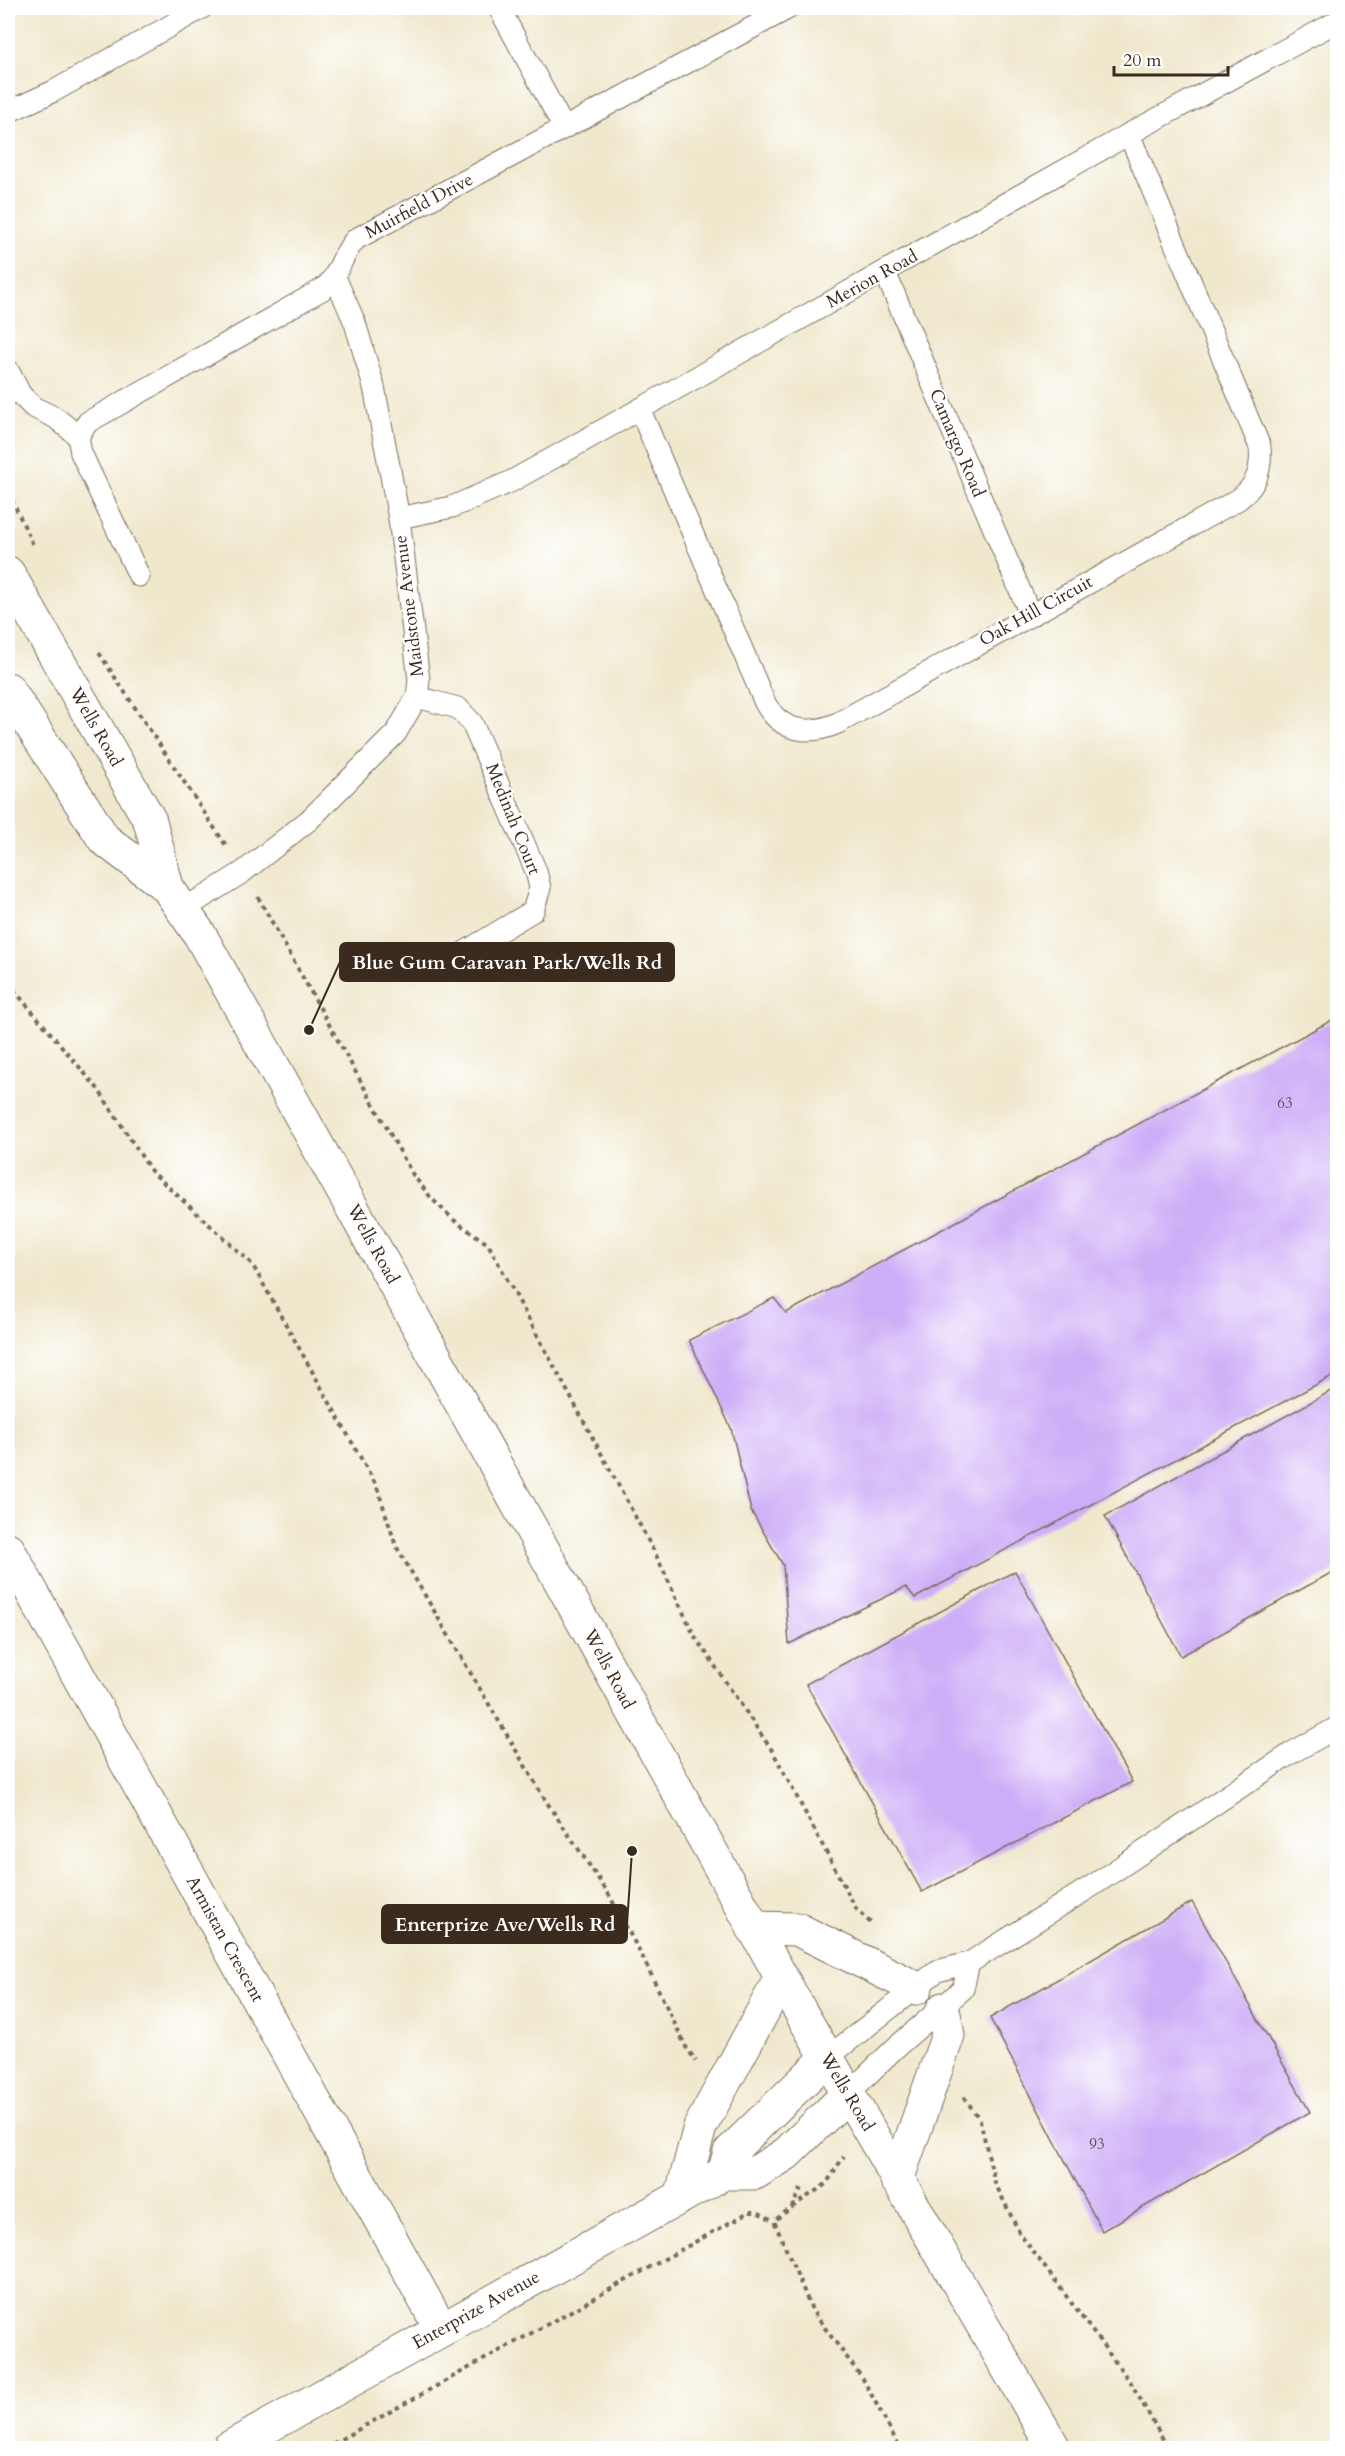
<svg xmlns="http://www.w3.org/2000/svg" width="1345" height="2456" viewBox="0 0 1345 2456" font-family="Cardo,serif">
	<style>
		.building { fill: #cdadf7 }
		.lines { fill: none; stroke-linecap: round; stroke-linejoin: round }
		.service-casing { stroke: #7a6c5b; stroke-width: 23 }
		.minor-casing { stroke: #7a6c5b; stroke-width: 35 }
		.secondary-casing { stroke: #7a6c5b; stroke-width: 35 }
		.path { stroke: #7a6c5b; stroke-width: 4; stroke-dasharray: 4.5 4.5; stroke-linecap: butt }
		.service { stroke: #fff; stroke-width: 21 }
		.minor { stroke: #fff; stroke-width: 33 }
		.secondary { stroke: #fff; stroke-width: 33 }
		.labels { text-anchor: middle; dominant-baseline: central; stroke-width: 4.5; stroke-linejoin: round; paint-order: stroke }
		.number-label { font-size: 15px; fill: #604b54 }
		.street-label { font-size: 18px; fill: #3b2a1e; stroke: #fff }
		.leader { fill: none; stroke: #3b2a1e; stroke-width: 2 }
		.callout-dot { fill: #3b2a1e; stroke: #fff; stroke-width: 2 }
		.callout { fill: #3b2a1e; stroke: #3b2a1e; stroke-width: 2 }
		.callout-label { font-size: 20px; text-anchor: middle; font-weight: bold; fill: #fff }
	</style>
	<rect width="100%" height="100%" fill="#fff"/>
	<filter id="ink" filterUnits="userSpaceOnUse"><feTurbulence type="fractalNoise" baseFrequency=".0167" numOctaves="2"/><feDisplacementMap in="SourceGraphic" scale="12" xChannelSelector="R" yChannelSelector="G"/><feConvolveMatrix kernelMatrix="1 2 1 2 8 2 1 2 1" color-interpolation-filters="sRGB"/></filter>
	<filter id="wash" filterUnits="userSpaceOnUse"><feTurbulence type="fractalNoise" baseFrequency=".008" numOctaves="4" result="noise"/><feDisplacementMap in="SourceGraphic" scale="24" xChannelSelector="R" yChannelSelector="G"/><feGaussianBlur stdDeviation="1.35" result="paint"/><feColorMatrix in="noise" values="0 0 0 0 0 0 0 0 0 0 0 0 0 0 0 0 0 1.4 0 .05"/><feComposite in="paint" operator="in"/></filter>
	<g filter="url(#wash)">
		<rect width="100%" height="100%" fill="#f0e8cd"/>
		<g id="blocks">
			<!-- building -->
			<g class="building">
				<path d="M1338,1017V1373L915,1598L906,1587L789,1644L783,1565L751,1511L731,1428L689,1340L774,1298L786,1313Z"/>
				<path d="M1338,1387V1569L1181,1656L1105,1516Z"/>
				<path d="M1015,1571L1132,1782L922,1892L806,1684Z"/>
				<path d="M1192,1902L1310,2112L1102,2231L990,2018Z"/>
			</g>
		</g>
	</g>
	<g filter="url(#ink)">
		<use href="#blocks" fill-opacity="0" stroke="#7a6c5b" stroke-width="1.5"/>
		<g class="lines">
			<defs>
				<g id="service">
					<path d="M499,8L564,128"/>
					<path d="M8,112L54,91L202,8"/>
					<path d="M885,272L1030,614"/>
					<path d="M8,370L21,395L33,407L56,418L78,436"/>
					<path d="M640,410L765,703C781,732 809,736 838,723L1239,499C1257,485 1262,469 1260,447L1129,134"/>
					<path d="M399,518L452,507L512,481L1129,134L1338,21"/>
					<path d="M139,576L81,453L78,436L88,422L323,289C340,276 341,254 356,239L789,8"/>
					<path d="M417,697L458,708L472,723L536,871L540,888L533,911L443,965"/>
					<path d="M184,909L243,872L309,820L396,733L417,697L419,680L399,518L374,387L355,323L335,277"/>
					<path d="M827,2058L937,1971L969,1963L1095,1884L1293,1752L1338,1727"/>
					<path d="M848,2094L894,2049L963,1989L969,1963"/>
				</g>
				<g id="minor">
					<path d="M8,1549L441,2329"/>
					<path d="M724,2173L730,2152L827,2058"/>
					<path d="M229,2448L724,2173H755L786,2154L848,2094"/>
				</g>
				<g id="secondary">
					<path d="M8,573L150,821L167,887"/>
					<path d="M8,689L104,839L167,887L200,935L803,2016L1054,2448"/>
					<path d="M753,1928L797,1929L916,1988"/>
					<path d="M897,2180L948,2035L943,2009"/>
					<path d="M681,2197L700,2127L781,1978"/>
				</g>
			</defs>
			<!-- service casing -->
			<use href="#service" class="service-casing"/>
			<!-- minor casing -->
			<use href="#minor" class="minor-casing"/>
			<!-- secondary casing -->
			<use href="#secondary" class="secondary-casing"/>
			<!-- path -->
			<g class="path">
				<path d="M8,491L34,547"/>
				<path d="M99,653L227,847"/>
				<path d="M258,897L413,1175L432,1199L455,1221L488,1244L656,1555L694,1635L773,1752L850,1897L857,1910L872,1924"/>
				<path d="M8,983L98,1089L151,1171L252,1264L377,1487L396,1546L544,1798L608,1893L644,1960L686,2047L696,2061"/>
				<path d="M964,2097L980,2120L995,2183L1020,2234L1131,2383L1168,2448"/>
				<path d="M801,2188L792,2207L774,2221L813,2312L863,2379L900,2448"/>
				<path d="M792,2207L826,2184L844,2156"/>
				<path d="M325,2448L749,2212H757L774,2221"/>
			</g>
			<!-- service -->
			<use href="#service" class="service"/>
			<!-- minor -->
			<use href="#minor" class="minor"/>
			<!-- secondary -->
			<use href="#secondary" class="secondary"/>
		</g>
	</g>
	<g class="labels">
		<!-- number labels -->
		<g class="number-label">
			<text x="1285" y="1103">63</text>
			<text x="1097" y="2144">93</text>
		</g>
		<!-- street labels -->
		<g class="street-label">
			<text transform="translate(419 206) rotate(-28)">Muirfield Drive</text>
			<text transform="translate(872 279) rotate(-29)">Merion Road</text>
			<text transform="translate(957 443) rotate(67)">Camargo Road</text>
			<text transform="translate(409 606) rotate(-97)">Maidstone Avenue</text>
			<text transform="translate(1036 611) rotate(-29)">Oak Hill Circuit</text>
			<text transform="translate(96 727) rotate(60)">Wells Road</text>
			<text transform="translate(513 819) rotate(68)">Medinah Court</text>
			<text transform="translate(373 1244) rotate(61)">Wells Road</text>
			<text transform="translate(609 1669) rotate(62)">Wells Road</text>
			<text transform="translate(225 1939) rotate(61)">Armistan Crescent</text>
			<text transform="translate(847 2092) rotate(59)">Wells Road</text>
			<text transform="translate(476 2310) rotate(-29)">Enterprize Avenue</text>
		</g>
	</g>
	<!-- callouts -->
	<path class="leader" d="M309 1030L340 962M632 1851L627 1924"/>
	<g class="callout-dot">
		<circle cx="309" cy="1030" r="6"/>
		<circle cx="632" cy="1851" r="6"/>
	</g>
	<g class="callout">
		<rect x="340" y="943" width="334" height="38" rx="6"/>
		<rect x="382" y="1905" width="245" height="38" rx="6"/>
	</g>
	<g class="callout-label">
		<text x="507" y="969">Blue Gum Caravan Park/Wells Rd</text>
		<text x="505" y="1931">Enterprize Ave/Wells Rd</text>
	</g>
	<!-- margin -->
	<rect width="1345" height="2456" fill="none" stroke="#fff" stroke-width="30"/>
	<!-- scale -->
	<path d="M1114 66v9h114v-9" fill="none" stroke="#3b2a1e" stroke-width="3"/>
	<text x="1123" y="66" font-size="18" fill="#3b2a1e" stroke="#ffffff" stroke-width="4.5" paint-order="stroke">20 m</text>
</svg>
